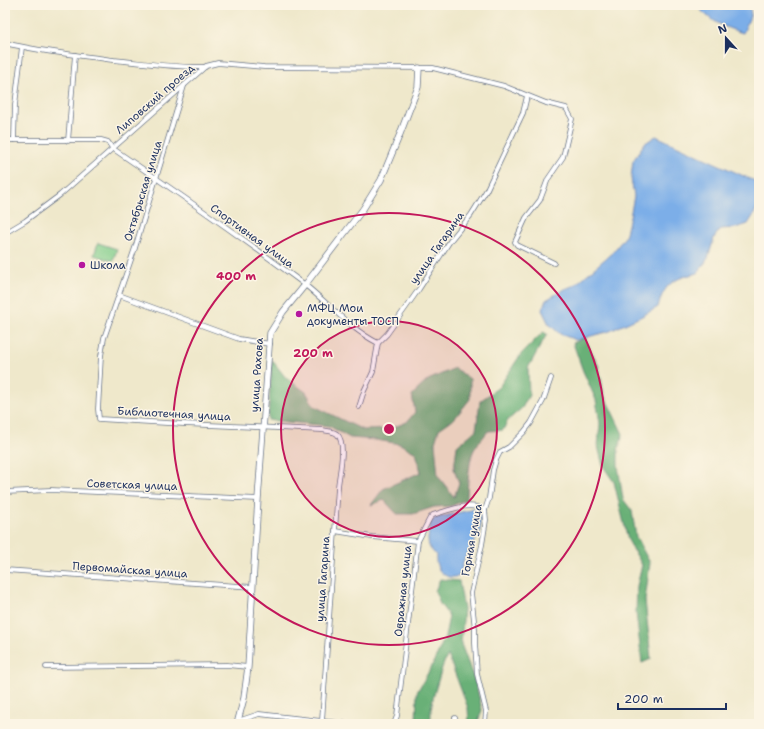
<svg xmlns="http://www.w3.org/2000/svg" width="764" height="729" viewBox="0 0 764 729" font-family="'Shantell Sans',sans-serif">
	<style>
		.green { fill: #82cd8b; stroke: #4e7e74 }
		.forest { fill: #69b077; stroke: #42706a }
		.water { fill: #7caee8; stroke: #4c6ea3 }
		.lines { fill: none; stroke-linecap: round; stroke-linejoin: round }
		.street-casing { stroke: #657084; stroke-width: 5.5 }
		.secondary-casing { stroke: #657084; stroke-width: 7 }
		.street { stroke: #fff; stroke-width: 4 }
		.secondary { stroke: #fff; stroke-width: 5.5 }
		.ring { fill: none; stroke: #c2185b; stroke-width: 2 }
		.poi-dot { fill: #b5179e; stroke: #fcf5e5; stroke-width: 1.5 }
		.labels { text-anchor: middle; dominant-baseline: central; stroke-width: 3; stroke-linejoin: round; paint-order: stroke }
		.street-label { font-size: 11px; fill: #1b2f5e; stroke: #fcf5e5 }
		.poi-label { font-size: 11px; fill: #1b2f5e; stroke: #fcf5e5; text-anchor: start }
		.centre { fill: #c2185b; stroke: #fcf5e5; stroke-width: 2 }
		.ring-label { font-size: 12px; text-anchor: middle; font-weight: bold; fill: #c2185b; stroke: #fcf5e5; stroke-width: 3; stroke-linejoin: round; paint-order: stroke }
	</style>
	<rect width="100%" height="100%" fill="#fcf5e5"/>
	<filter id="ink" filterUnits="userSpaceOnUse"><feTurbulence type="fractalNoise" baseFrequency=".025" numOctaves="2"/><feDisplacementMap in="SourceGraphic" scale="8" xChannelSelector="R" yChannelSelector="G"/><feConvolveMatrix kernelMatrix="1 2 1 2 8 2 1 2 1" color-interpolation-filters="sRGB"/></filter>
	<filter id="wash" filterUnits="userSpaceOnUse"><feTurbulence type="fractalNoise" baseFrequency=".012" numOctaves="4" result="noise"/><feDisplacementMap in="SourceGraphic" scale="16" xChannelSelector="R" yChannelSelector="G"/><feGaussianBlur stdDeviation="0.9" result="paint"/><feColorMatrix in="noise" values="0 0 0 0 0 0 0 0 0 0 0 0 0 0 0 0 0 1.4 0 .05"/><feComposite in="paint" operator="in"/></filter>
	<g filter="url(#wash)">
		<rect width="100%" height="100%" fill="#efe8cb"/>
		<!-- green -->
		<path class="green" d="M98,243L117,249L113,261L94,255Z"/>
		<!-- forest -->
		<g class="forest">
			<path d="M543,332L547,334L528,368L529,395L522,408L508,420L503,430L488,431C483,438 476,445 473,452C469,460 467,490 467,499L451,506L434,507L413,514H397L384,500L371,505L383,489L421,472L416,453L400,444L376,440L350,438L329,426L268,420L272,360L286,378L306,392L314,406L363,430L389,429L407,422L415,412L412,395L428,380L455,368L470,379V399L455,418L439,429L435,443L438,476L454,497L459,483L454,469L457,446L476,430L480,401L499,387L521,354Z"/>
			<path d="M585,338L599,367L604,395L623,434L618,450V466L623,499L632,511L636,537L650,563L645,600L651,659L642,663L636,613L637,586L642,565L628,540L614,482L603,466L598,446L600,423L596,400L583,371L573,343Z"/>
			<path d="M440,579L459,581L464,609L461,644L476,684L482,710L477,724H469L468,708L448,655C443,663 441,671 438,681C433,698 430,706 431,724H416L417,692L432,666L445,637L449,616L440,604L435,591Z"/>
		</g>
		<!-- water -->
		<g class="water">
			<path d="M696,5H749L751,14L743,33C723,27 710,21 696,5Z"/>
			<path d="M656,136L759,183V203L753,216L748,224L735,228L720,229L714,238L708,258L698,273C675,278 664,283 658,307L642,316L610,331L576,340L560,334L549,324L542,310L546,300L565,289L575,285L613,252L625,237L630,217L634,196L631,178L633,161L644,144Z"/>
			<path d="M475,509L480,515V532L464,559L460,576C457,576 452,578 449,577C439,574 435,565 436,555L429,547L428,539L430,523L435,518Z"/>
		</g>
	</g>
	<g filter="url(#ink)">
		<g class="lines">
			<defs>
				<g id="street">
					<path d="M5,43C41,52 78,55 114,60C145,63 175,68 205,67"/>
					<path d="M184,86L135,248L104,338L101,356L98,409L99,419L184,424L322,430C327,431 334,431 337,434C347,443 339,474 338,487L322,721"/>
					<path d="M5,140H101L108,142L112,148C177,192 241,237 304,284C328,303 350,329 378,343"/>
					<path d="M14,140L15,105L22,47"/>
					<path d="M68,141L75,55"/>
					<path d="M5,233L25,221L60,195L206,66L218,63L264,67L433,68L504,86L546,103L566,108L572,119L563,157L548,179L540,200L526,218L515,242L517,245L554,263"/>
					<path d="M119,295L239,339L270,344"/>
					<path d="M359,407L364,391L373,372L378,343L387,334L419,289L450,241L471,215L486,191L523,113L527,96"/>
					<path d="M5,492L51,490L258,499"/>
					<path d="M335,531L372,537L418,541L397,716L394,724"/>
					<path d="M418,541L430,518L433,515C450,510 470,501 485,510"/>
					<path d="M5,570L253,587"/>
					<path d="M46,667L227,665L248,667"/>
					<path d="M455,718L458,724"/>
					<path d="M238,721L259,714L348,724"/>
					<path d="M485,724L486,711L477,674L475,643V629L471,593L482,545L486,520L485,510L489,498L493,470L496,460L500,452L509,447L524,432L531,423L543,401L551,378"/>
				</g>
				<g id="secondary">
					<path d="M5,718V724"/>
					<path d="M237,724L244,698L248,667L258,499L270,333L283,312L305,285L363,209L381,180L400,134L418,87L419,68"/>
				</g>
			</defs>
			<!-- street casing -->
			<use href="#street" class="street-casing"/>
			<!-- secondary casing -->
			<use href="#secondary" class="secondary-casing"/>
			<!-- street -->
			<use href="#street" class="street"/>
			<!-- secondary -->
			<use href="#secondary" class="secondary"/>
		</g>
	</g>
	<!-- distance rings -->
	<circle cx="389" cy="429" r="108" fill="#c2185b" fill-opacity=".12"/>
	<g class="ring">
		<circle cx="389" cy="429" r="108"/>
		<circle cx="389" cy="429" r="216"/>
	</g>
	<!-- markers -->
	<g class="poi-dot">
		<circle cx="82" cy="265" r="4"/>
		<circle cx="299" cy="314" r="4"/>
	</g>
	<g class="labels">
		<!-- street labels -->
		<g class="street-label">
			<text transform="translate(155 99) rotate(-41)">Липовский проезд</text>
			<text transform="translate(143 191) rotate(-73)">Октябрьская улица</text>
			<text transform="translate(252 236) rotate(36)">Спортивная улица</text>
			<text transform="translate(437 248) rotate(-55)">улица Гагарина</text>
			<text transform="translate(257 375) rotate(-86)">улица Рахова</text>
			<text transform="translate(174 414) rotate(3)">Библиотечная улица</text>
			<text transform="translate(132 485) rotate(2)">Советская улица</text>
			<text transform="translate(472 540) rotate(-80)">Горная улица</text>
			<text transform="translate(130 570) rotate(4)">Первомайская улица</text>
			<text transform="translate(323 579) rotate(-86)">улица Гагарина</text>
			<text transform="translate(403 591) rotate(-84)">Овражная улица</text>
		</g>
		<!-- poi labels -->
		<g class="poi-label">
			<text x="90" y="265">Школа</text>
			<text x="307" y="308">МФЦ Мои<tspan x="307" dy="13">документы ТОСП</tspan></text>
		</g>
	</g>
	<circle cx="389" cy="429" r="6" class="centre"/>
	<g class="ring-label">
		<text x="236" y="280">400 m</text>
		<text x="313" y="357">200 m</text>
	</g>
	<!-- margin -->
	<rect width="764" height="729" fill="none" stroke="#fcf5e5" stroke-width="20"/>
	<!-- north arrow -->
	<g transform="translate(726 38) rotate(339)" stroke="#fcf5e5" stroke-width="3" paint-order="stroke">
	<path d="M0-3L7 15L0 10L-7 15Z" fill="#1b2f5e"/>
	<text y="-6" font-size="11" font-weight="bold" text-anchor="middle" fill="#1b2f5e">N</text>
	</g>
	<!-- scale -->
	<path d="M618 703v6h108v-6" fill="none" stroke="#1b2f5e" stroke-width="2"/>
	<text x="624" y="703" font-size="12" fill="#1b2f5e" stroke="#fcf5e5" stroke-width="3" paint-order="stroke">200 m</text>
</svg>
